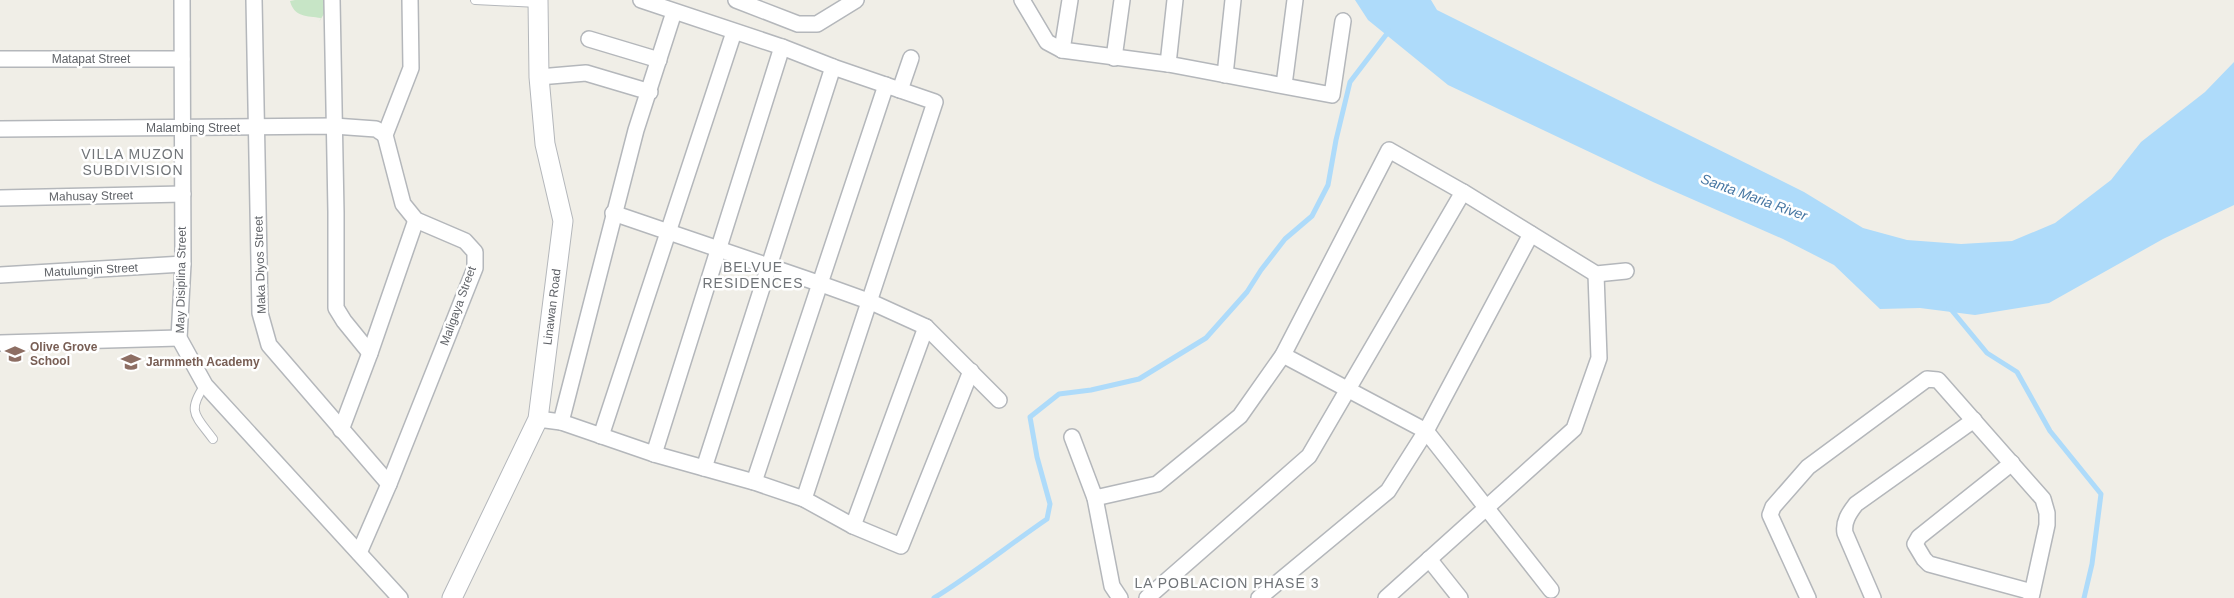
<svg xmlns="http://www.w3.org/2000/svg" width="2234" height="598" viewBox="0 0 2234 598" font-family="Arial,sans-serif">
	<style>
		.green { fill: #c7e5c6 }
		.water { fill: #aedbfa }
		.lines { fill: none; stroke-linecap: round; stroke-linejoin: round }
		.stream { stroke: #aedbfa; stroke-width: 5 }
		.service-casing { stroke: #b4b7bb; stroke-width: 10 }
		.minor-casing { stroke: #b4b7bb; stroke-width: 18 }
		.tertiary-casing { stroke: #b4b7bb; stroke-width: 21 }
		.service { stroke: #fff; stroke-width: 8 }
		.minor { stroke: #fff; stroke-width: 15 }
		.tertiary { stroke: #fff; stroke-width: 19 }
		.labels { text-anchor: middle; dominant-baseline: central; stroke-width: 5; stroke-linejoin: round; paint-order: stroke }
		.street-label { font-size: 12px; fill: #5f6267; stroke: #fff }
		.education-label { font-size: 12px; font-weight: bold; fill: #785e54; stroke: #fff; text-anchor: start }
		.neighbourhood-label { font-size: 14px; letter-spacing: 1px; fill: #707478; stroke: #fff }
		.water-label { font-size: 14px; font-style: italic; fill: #4777a3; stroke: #fff }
	</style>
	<rect width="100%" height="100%" fill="#f0eee7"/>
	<!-- green -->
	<path class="green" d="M295,0H330V4L319,22L321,18C307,16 294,17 290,1Z"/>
	<!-- water -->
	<path class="water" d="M1355,0H1431L1437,10L1804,192L1863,228L1907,240L1961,244L2012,241L2055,223L2111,180L2141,142L2205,92L2234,62V205L2163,239L2049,303L1975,315L1920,308L1880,309L1834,265L1783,239L1653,182L1448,85L1368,20Z"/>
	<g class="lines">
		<!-- stream -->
		<g class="stream">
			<path d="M1949,307L1987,353L2017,372L2050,431L2101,494L2092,564L2084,598"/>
			<path d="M934,598C973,574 1009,545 1047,519L1050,504L1037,457L1030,417L1059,394L1091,390L1139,379L1206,338L1247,292L1261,270L1285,239L1312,216L1328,185L1336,140L1350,82L1389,31"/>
		</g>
		<defs>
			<g id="service">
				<path d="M475,0L538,3"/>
				<path d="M205,385C186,412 196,416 213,439"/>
			</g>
			<g id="minor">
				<path d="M182,0L183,264L179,338L205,385L400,598"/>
				<path d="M254,0L260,313L269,345L389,484"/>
				<path d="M332,0L336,212V308L344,321L370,353"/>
				<path d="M641,0L782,47L833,67L935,102L804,499"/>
				<path d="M736,0L798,24H817L856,0"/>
				<path d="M1022,0L1047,42L1062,50L1168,64L1332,95L1343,21"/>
				<path d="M589,39L659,60"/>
				<path d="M1062,50L1070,0"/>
				<path d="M1114,58L1122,0"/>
				<path d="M0,59H182"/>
				<path d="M1168,64L1175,0"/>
				<path d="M1225,75L1233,0"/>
				<path d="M539,77L586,73L650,92"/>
				<path d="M1284,85L1295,0"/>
				<path d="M900,90L911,58"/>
				<path d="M0,129L334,126L376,129L385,135"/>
				<path d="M0,198L183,194"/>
				<path d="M613,213L821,284L871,302L926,327L999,400"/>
				<path d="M0,275L183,264"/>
				<path d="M0,343L179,338"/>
				<path d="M1283,355L1426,431L1551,590"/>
				<path d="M538,419L561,422L654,454L754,482L804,499L853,526L901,546L971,371"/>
				<path d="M561,422L636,130L674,12"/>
				<path d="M341,430L370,353L416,220"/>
				<path d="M601,436L734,32"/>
				<path d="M1072,437L1095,498L1112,586L1120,598"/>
				<path d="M654,454L782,47"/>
				<path d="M2012,463L1919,537L1915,544L1924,559L1929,564L2032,592"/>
				<path d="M704,468L833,67"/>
				<path d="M754,482L886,85"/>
				<path d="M1095,498L1157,484L1240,416L1283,355L1389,150L1463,192L1596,274L1626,271"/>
				<path d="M853,526L926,327"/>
				<path d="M359,553L389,484L475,268V252L465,241L416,220L403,204L385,135L411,68L410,0"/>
				<path d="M1429,559L1460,598"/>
				<path d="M1147,598L1309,456L1463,192"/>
				<path d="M1259,598L1388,491L1426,431L1531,234"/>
				<path d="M1386,598L1574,429L1599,358L1596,274"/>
				<path d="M1808,598L1770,515L1773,507L1808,467L1927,379L1938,380L2043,499L2047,513V525L2031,598"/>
				<path d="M1873,598L1845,533C1843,522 1849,513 1856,504L1974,420"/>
			</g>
			<path id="tertiary" d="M452,598L538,419L563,221L545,144L539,77L538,0"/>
		</defs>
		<!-- service casing -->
		<use href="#service" class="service-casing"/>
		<!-- minor casing -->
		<use href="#minor" class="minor-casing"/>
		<!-- tertiary casing -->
		<use href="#tertiary" class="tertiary-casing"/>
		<!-- service -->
		<use href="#service" class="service"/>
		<!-- minor -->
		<use href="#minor" class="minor"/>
		<!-- tertiary -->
		<use href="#tertiary" class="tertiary"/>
	</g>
	<!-- icons -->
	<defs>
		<symbol id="school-bare" viewBox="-9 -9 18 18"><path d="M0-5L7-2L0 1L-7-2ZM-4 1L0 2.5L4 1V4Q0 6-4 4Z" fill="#8d6e63" stroke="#fff" stroke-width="2.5" paint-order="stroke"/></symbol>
	</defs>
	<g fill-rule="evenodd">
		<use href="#school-bare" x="1" y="340" width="28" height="28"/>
		<use href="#school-bare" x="117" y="348" width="28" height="28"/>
	</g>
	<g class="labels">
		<!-- street labels -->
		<g class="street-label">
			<text x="91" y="59">Matapat Street</text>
			<text x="193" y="128">Malambing Street</text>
			<text transform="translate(91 196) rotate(-1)">Mahusay Street</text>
			<text transform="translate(260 265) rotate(-92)">Maka Diyos Street</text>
			<text transform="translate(91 270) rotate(-3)">Matulungin Street</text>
			<text transform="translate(181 280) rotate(-89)">May Disiplina Street</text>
			<text transform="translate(458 306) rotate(-70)">Maligaya Street</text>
			<text transform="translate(552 307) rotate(-83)">Linawan Road</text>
		</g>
		<!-- education labels -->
		<g class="education-label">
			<text x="30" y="347">Olive Grove<tspan x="30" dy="14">School</tspan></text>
			<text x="146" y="362">Jarmmeth Academy</text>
		</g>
		<!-- neighbourhood labels -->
		<g class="neighbourhood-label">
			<text x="133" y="154">VILLA MUZON<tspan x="133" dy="16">SUBDIVISION</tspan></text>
			<text x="753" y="267">BELVUE<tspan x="753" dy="16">RESIDENCES</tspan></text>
			<text x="1227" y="583">LA POBLACION PHASE 3</text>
		</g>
		<!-- water labels -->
		<g class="water-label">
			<text transform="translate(1754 197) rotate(20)">Santa Maria River</text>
		</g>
	</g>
</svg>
